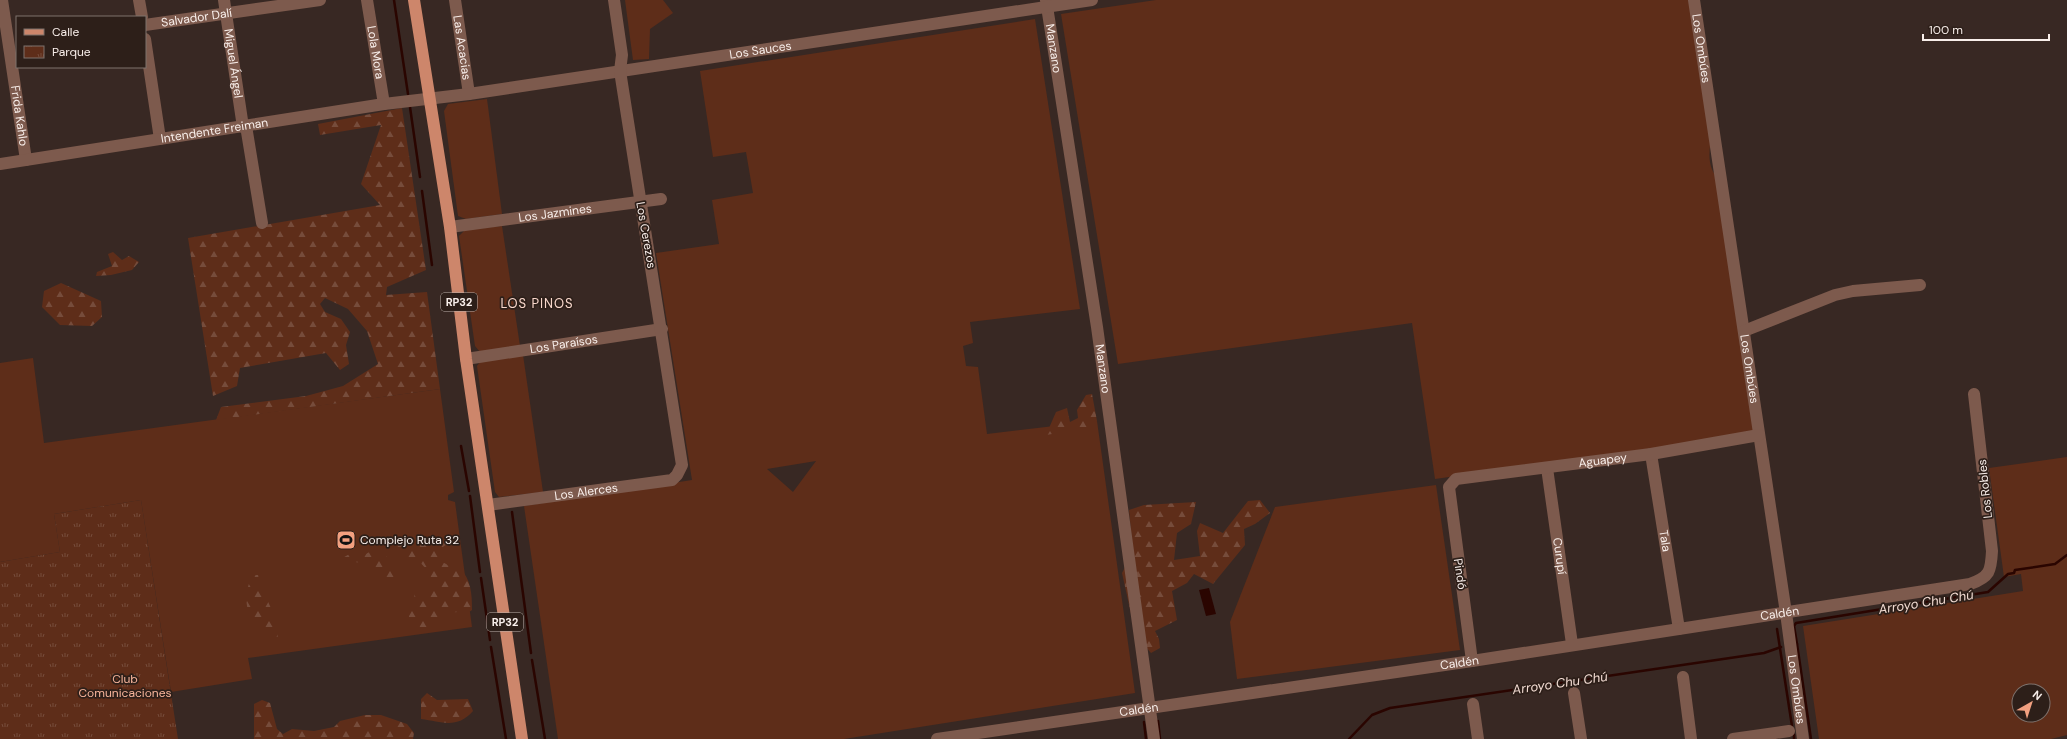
<svg xmlns="http://www.w3.org/2000/svg" width="2067" height="739" viewBox="0 0 2067 739" font-family="'DM Sans',sans-serif">
	<style>
		.grass { fill: #5e2d19; fill-rule: evenodd }
		.forest { fill: url(#forest-firs) }
		.park { fill: url(#park-tufts) }
		.water { fill: #2a0500 }
		.lines { fill: none; stroke-linecap: round; stroke-linejoin: round }
		.stream { stroke: #2a0500; stroke-width: 2.5 }
		.minor { stroke: #7d5a4d; stroke-width: 12 }
		.major { stroke: #cd866b; stroke-width: 12 }
		.labels { text-anchor: middle; dominant-baseline: central; stroke-width: 3.5; stroke-linejoin: round; paint-order: stroke }
		.shield { fill: #2d1f19; stroke: #bbb0ab; stroke-width: 1 }
		.shield-label { font-size: 11px; font-weight: bold; fill: #f8eeea }
		.street-label { font-size: 12px; fill: #f8eeea; stroke: #2d1f19 }
		.poi-label { font-size: 12px; fill: #f8eeea; stroke: #2d1f19; text-anchor: start }
		.park-label { font-size: 12px; fill: #f7b49a; stroke: #2d1f19 }
		.neighbourhood-label { font-size: 13px; letter-spacing: 1px; fill: #f8d7cb; stroke: #2d1f19 }
		.water-label { font-size: 13px; font-style: italic; fill: #f3dcd3; stroke: #2d1f19 }
	</style>
	<defs>
		<pattern id="forest-firs" width="22" height="20" patternUnits="userSpaceOnUse"><rect width="22" height="20" fill="#5e2d19"/><path d="M5 1l3.5 6h-7zM16 11l3.5 6h-7z" fill="#764c3b"/></pattern>
		<pattern id="park-tufts" width="24" height="20" patternUnits="userSpaceOnUse"><rect width="24" height="20" fill="#5e2d19"/><path d="M3 7l-1-3M5 7V3M7 7l1-3M15 17l-1-3M17 17v-4M19 17l1-3" fill="none" stroke="#764c3b"/></pattern>
	</defs>
	<rect width="100%" height="100%" fill="#382823"/>
	<!-- grass -->
	<g class="grass">
		<path d="M625,0H663L673,13L650,29L649,59L633,60Z"/>
		<path d="M1156,0H1690L1712,135C1709,149 1707,165 1716,176L1755,434L1435,479L1412,323L1118,364L1061,14Z"/>
		<path d="M1035,19L1080,309L970,322L973,343L963,346L966,366L978,367L987,434L1097,421L1135,693L844,739H558L524,506L692,480L656,253L719,244L712,200L753,193L746,152L713,157L700,71ZM816,461L793,492L767,469Z"/>
		<path d="M487,99L502,214L466,219L458,216L444,111L448,104Z"/>
		<path d="M502,226L520,346L480,352L475,346L459,236L465,230Z"/>
		<path d="M523,355L543,492L499,497L495,492L477,366L480,362Z"/>
		<path d="M33,358L44,443L440,389L454,492L448,495V500L455,502L472,627L248,658L252,679L171,692L141,500L54,514L60,552L0,562V363Z"/>
		<path d="M2067,457V735L2051,739H1819L1803,626L2023,591L2021,574L2004,577L1989,468ZM2019,691H2043V715H2019Z"/>
		<path d="M1436,485L1460,650L1237,679L1230,622L1275,507Z"/>
	</g>
	<!-- forest -->
	<g class="forest">
		<path d="M402,108L426,270L387,287L386,295L427,292L440,389L216,420L221,407L306,396L343,386L378,364L367,331L348,309L325,298L320,304L325,312L341,319L350,332L346,345L349,364L340,370L326,353L240,368L237,386L213,396L188,238L380,205L361,184L381,125L320,135L318,124Z"/>
		<path d="M113,252L122,260L129,256L139,262L132,270L111,275L96,276L97,272L112,266L108,254Z"/>
		<path d="M61,283L101,301L102,317L92,326L60,325L42,307L44,291Z"/>
		<path d="M1092,394L1097,421L1088,428L1046,435L1056,412L1067,408L1070,422L1078,418L1077,410L1086,395Z"/>
		<path d="M1260,500L1270,513L1255,524L1244,529L1245,545L1213,584L1194,574L1187,583L1172,591L1177,620L1155,631L1159,639L1160,648L1151,653L1136,636L1122,573L1133,552L1129,510L1144,505L1196,502L1191,524L1177,533L1174,560L1200,556L1197,531L1200,523L1223,533L1248,501Z"/>
		<path d="M418,540L446,541L447,544L440,549L442,558L439,560L453,568H460C471,580 472,593 472,610L466,614L456,612L446,616L439,627L421,628L409,617V608L415,603L414,591L419,588L427,595L432,592L430,573L416,558H405L395,552L396,547L401,543Z"/>
		<path d="M383,548L387,553C385,563 394,567 400,572L399,580L395,582L390,577L384,580L375,579L371,573L375,565L355,562L345,566L341,559L351,553L364,555L373,550Z"/>
		<path d="M252,575H258C261,593 282,621 277,640C271,638 267,635 263,632C244,617 243,596 252,575Z"/>
		<path d="M427,693L437,700L468,699L473,711C457,729 443,722 421,719V699Z"/>
		<path d="M262,700L270,703L277,729L283,734L292,729L314,731L334,727L340,721L365,715H381L407,724L414,733L413,739H254V704Z"/>
	</g>
	<!-- park -->
	<path class="park" d="M141,500L178,739H0V562L60,552L54,514Z"/>
	<!-- water -->
	<path class="water" d="M1209,588L1216,614L1206,616L1199,590Z"/>
	<g class="lines">
		<!-- stream -->
		<g class="stream">
			<path d="M394,0L408,94"/>
			<path d="M410,107L420,177"/>
			<path d="M422,191L432,265"/>
			<path d="M461,446L469,491"/>
			<path d="M470,496L480,572"/>
			<path d="M512,512L531,653"/>
			<path d="M481,578L490,640"/>
			<path d="M1777,629L1792,726"/>
			<path d="M1795,644H1797L1794,626L1796,623L1988,592L2008,574L2014,573L2015,570L2055,564L2067,555"/>
			<path d="M1797,644L1811,739"/>
			<path d="M491,647L506,739"/>
			<path d="M532,660L545,739"/>
			<path d="M1158,721L1160,739"/>
			<path d="M1144,722L1146,739"/>
			<path d="M1794,735V739"/>
			<path d="M1349,739L1372,715L1390,708L1764,653L1781,647"/>
		</g>
		<!-- minor -->
		<g class="minor">
			<path id="s1" d="M2,0L26,160"/>
			<path d="M139,0L142,17"/>
			<path id="s2" d="M224,0L243,127"/>
			<path id="s3" d="M367,0L384,104"/>
			<path id="s4" d="M455,0L469,94"/>
			<path id="s5" d="M1046,0L1097,327L1154,739"/>
			<path id="s6" d="M1694,0L1786,613L1803,739"/>
			<path id="s7" d="M145,25L320,0"/>
			<path d="M145,39L160,139"/>
			<path d="M246,126L262,223"/>
			<path id="s8" d="M0,164L384,104L469,94L1092,0"/>
			<path id="s9" d="M450,227L661,199"/>
			<path d="M1744,331L1835,295L1853,291L1920,285"/>
			<path id="s10" d="M466,359L662,329"/>
			<path id="s11" d="M1651,454L1679,629"/>
			<path id="s12" d="M1547,468L1572,644"/>
			<path id="s13" d="M488,505L672,480L677,475L682,465L620,71L622,55L614,0"/>
			<path id="s14" d="M1472,661L1449,487L1456,479L1651,454L1759,435"/>
			<path d="M1683,677L1691,739"/>
			<path d="M1574,693L1581,739"/>
			<path d="M1473,704L1478,739"/>
			<path id="s15" d="M937,739L1472,661L1970,584C1990,577 1991,571 1992,551L1974,394"/>
			<path d="M1733,739L1789,731"/>
		</g>
		<!-- major -->
		<path class="major" d="M414,0L450,227L466,359L522,739"/>
	</g>
	<!-- icons -->
	<defs>
		<symbol id="stadium-square" viewBox="-11 -11 22 22"><rect x="-9" y="-9" width="18" height="18" rx="4" fill="#f2a080" stroke="#2d1f19"/><path d="M0-5a6.5 5 0 1 0 0 10a6.5 5 0 1 0 0-10ZM-3.5-1.8h7v3.6h-7Z" fill="#111"/></symbol>
	</defs>
	<g fill-rule="evenodd">
		<use href="#stadium-square" x="335" y="529" width="22" height="22"/>
	</g>
	<g class="labels">
		<!-- shield labels -->
		<g class="shield">
			<rect x="441" y="293" width="36" height="18" rx="3"/>
			<rect x="487" y="613" width="36" height="18" rx="3"/>
		</g>
		<g class="shield-label">
			<text x="459" y="302">RP32</text>
			<text x="505" y="622">RP32</text>
		</g>
		<!-- street labels -->
		<g class="street-label">
			<text stroke="none"><textPath href="#s7" startOffset="52">Salvador Dalí</textPath></text>
			<text stroke="none"><textPath href="#s4" startOffset="48">Las Acacias</textPath></text>
			<text stroke="none"><textPath href="#s5" startOffset="49">Manzano</textPath></text>
			<text stroke="none"><textPath href="#s6" startOffset="49">Los Ombúes</textPath></text>
			<text stroke="none"><textPath href="#s8" startOffset="769">Los Sauces</textPath></text>
			<text stroke="none"><textPath href="#s3" startOffset="53">Lola Mora</textPath></text>
			<text stroke="none"><textPath href="#s2" startOffset="64">Miguel Ángel</textPath></text>
			<text stroke="none"><textPath href="#s1" startOffset="117">Frida Kahlo</textPath></text>
			<text stroke="none"><textPath href="#s8" startOffset="217">Intendente Freiman</textPath></text>
			<text stroke="none"><textPath href="#s9" startOffset="106">Los Jazmines</textPath></text>
			<text transform="translate(646 235) rotate(80)">Los Cerezos</text>
			<text stroke="none"><textPath href="#s10" startOffset="99">Los Paraísos</textPath></text>
			<text stroke="none"><textPath href="#s5" startOffset="373">Manzano</textPath></text>
			<text stroke="none"><textPath href="#s6" startOffset="373">Los Ombúes</textPath></text>
			<text stroke="none"><textPath href="#s14" startOffset="334">Aguapey</textPath></text>
			<text transform="translate(1985 489) rotate(-96)">Los Robles</text>
			<text stroke="none"><textPath href="#s13" startOffset="99">Los Alerces</textPath></text>
			<text stroke="none"><textPath href="#s11" startOffset="88">Tala</textPath></text>
			<text stroke="none"><textPath href="#s12" startOffset="89">Curupí</textPath></text>
			<text transform="translate(1460 574) rotate(82)">Pindó</text>
			<text stroke="none"><textPath href="#s15" startOffset="852">Caldén</textPath></text>
			<text stroke="none"><textPath href="#s15" startOffset="528">Caldén</textPath></text>
			<text stroke="none"><textPath href="#s6" startOffset="697">Los Ombúes</textPath></text>
			<text stroke="none"><textPath href="#s15" startOffset="204">Caldén</textPath></text>
		</g>
		<!-- poi labels -->
		<g class="poi-label">
			<text x="360" y="540">Complejo Ruta 32</text>
		</g>
		<!-- park labels -->
		<g class="park-label">
			<text x="125" y="679">Club<tspan x="125" dy="14">Comunicaciones</tspan></text>
		</g>
		<!-- neighbourhood labels -->
		<g class="neighbourhood-label">
			<text x="537" y="303">LOS PINOS</text>
		</g>
		<!-- water labels -->
		<g class="water-label">
			<text transform="translate(1926 602) rotate(-9)">Arroyo Chu Chú</text>
			<text transform="translate(1560 683) rotate(-8)">Arroyo Chu Chú</text>
		</g>
	</g>
	<!-- legend -->
	<rect x="16" y="16" width="130" height="52" fill="#2d1f19" stroke="#7e726d"/>
	<rect x="24" y="29" width="20" height="6" fill="#cd866b" stroke="#7e726d"/>
	<text x="52" y="36" font-size="12" fill="#f8eeea">Calle</text>
	<rect x="24" y="46" width="20" height="12" fill="url(#park-tufts)" stroke="#7e726d"/>
	<text x="52" y="56" font-size="12" fill="#f8eeea">Parque</text>
	<!-- north arrow -->
	<g transform="translate(2031 703) rotate(39)"><circle r="19" fill="#2d1f19" stroke="#7e726d"/>
	<path d="M0-3L7 15L0 10L-7 15Z" fill="#f2a080"/>
	<text y="-6" font-size="11" font-weight="bold" text-anchor="middle" fill="#f8eeea">N</text>
	</g>
	<!-- scale -->
	<path d="M1923 34v6h126v-6" fill="none" stroke="#f8eeea" stroke-width="2"/>
	<text x="1929" y="34" font-size="12" fill="#f8eeea" stroke="#2d1f19" stroke-width="3" paint-order="stroke">100 m</text>
</svg>
